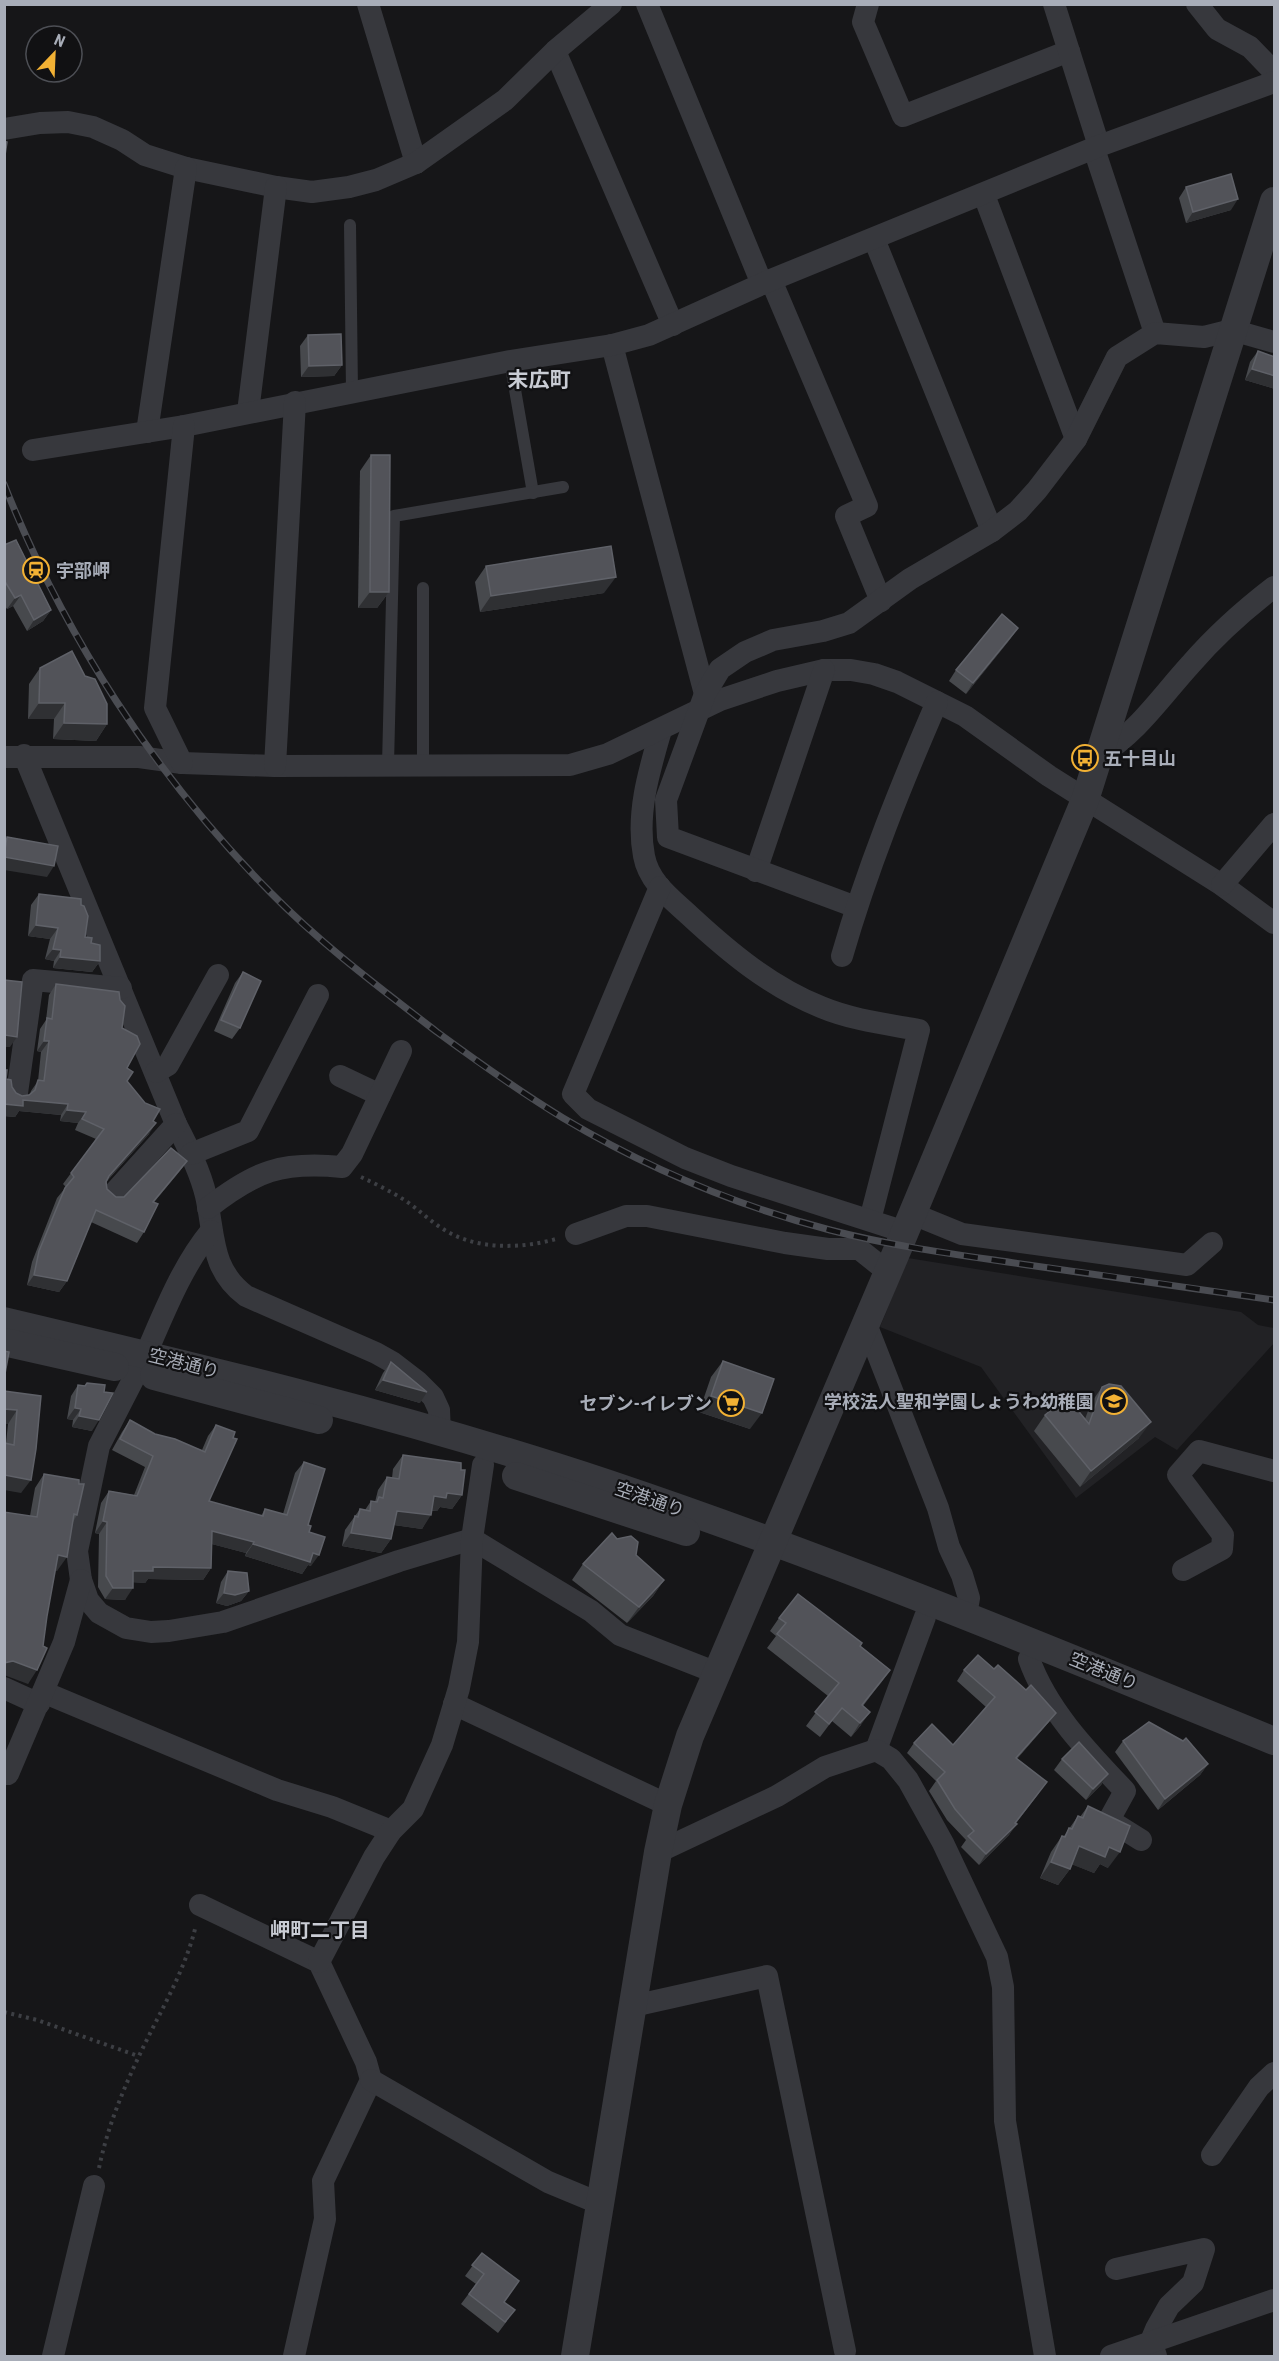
<svg xmlns="http://www.w3.org/2000/svg" width="1279" height="2361" viewBox="0 0 1279 2361" font-family="'Roboto Condensed','Noto Sans JP',sans-serif">
	<style>
		.built { fill: #222225 }
		.lines { fill: none; stroke-linecap: round; stroke-linejoin: round }
		.path { stroke: #3d3f44; stroke-width: 4; stroke-dasharray: 3 4.5; stroke-linecap: butt }
		.service { stroke: #37383d; stroke-width: 12 }
		.minor { stroke: #37383d; stroke-width: 22 }
		.tertiary { stroke: #37383d; stroke-width: 28 }
		.rail-casing { stroke: #4a4c52; stroke-width: 7 }
		.rail { stroke: #111113; stroke-width: 4.5; stroke-dasharray: 14; stroke-linecap: butt }
		.wall { fill: #47494d }
		.shaded-wall { fill: #2f3033 }
		.building { fill: #525359; stroke: #5f6168; stroke-width: 1.5 }
		.labels { text-anchor: middle; dominant-baseline: central; stroke-width: 4.5; stroke-linejoin: round; paint-order: stroke }
		.poi-label { font-size: 18px; font-weight: bold; fill: #a8adb8; stroke: #111113; text-anchor: start }
		.street-label { font-size: 18px; fill: #a8adb8; stroke: #111113 }
		.neighbourhood-label { font-size: 20px; font-weight: bold; fill: #c9ccd4; stroke: #111113 }
		.quarter-label { font-size: 21px; font-weight: bold; fill: #c9ccd4; stroke: #111113 }
	</style>
	<rect width="100%" height="100%" fill="#161618"/>
	<!-- built -->
	<path class="built" d="M908,1258L1241,1312L1258,1325L1274,1328V1343L1177,1450L1155,1437L1076,1498L981,1367L880,1327Z"/>
	<g class="lines">
		<!-- path -->
		<g class="path">
			<path d="M361,1177C376,1184 392,1192 406,1201C419,1210 430,1221 443,1229C475,1250 521,1249 556,1239"/>
			<path d="M4,2012L37,2020L138,2056"/>
			<path d="M99,2168C107,2129 122,2092 139,2056C159,2013 185,1972 196,1925"/>
		</g>
		<!-- service -->
		<g class="service">
			<path d="M350,225L352,391"/>
			<path d="M510,361L533,493"/>
			<path d="M388,765L394,516L563,487"/>
			<path d="M423,766V588"/>
		</g>
		<!-- minor -->
		<g class="minor">
			<path d="M368,4L416,163"/>
			<path d="M647,4L762,284"/>
			<path d="M868,4L863,22L903,116L1069,51"/>
			<path d="M1054,4L1099,146"/>
			<path d="M1197,4L1217,29L1250,47L1274,72"/>
			<path d="M555,51L673,325"/>
			<path d="M4,129L40,123L68,122L93,127L122,140L145,155L186,168L276,187L312,192L349,187L376,180L416,163L505,100L555,51L611,4"/>
			<path d="M1094,149L1155,333"/>
			<path d="M984,195L1076,439"/>
			<path d="M874,239L992,531"/>
			<path d="M771,280L867,506L846,516L881,601"/>
			<path d="M612,345L705,694"/>
			<path d="M248,412L276,187"/>
			<path d="M147,432L186,168"/>
			<path d="M33,450L184,426L510,361L612,345L649,335L771,280L1099,146L1274,82"/>
			<path d="M661,730C649,771 636,814 644,856C649,883 672,899 690,916C730,953 771,987 821,1007C852,1020 886,1024 919,1030L870,1220"/>
			<path d="M24,755L176,1124C188,1147 200,1171 206,1196C215,1236 210,1269 246,1296L376,1353L392,1362L418,1382L433,1397L439,1410L440,1433"/>
			<path d="M1099,756C1137,733 1160,698 1190,665C1215,636 1244,610 1274,587"/>
			<path d="M4,757H139L182,763L275,766L570,765L608,754L720,700L777,681L824,670H851L874,674L897,682L965,716L1049,776L1222,885L1274,923"/>
			<path d="M182,763L155,708L184,426"/>
			<path d="M275,766L295,402"/>
			<path d="M756,871L824,670"/>
			<path d="M1222,885L1274,824"/>
			<path d="M660,887L573,1094L588,1109L685,1158L731,1176L905,1232"/>
			<path d="M856,907L668,837L666,800L705,694L720,669L745,652L773,640L823,631L849,623L910,579L992,531L1018,511L1037,490L1076,439L1117,357L1155,333L1204,337L1232,330L1274,342"/>
			<path d="M842,956C867,869 901,785 937,702"/>
			<path d="M156,1072L168,1065L218,975"/>
			<path d="M340,1076L380,1095"/>
			<path d="M17,1093L33,980L121,988"/>
			<path d="M191,1154L248,1131L318,995"/>
			<path d="M112,1195L176,1124"/>
			<path d="M208,1208C255,1171 282,1161 342,1167L352,1154L401,1051"/>
			<path d="M913,1214L962,1234L1187,1265L1212,1243"/>
			<path d="M576,1234L626,1216H647L785,1243L828,1249H859L888,1272"/>
			<path d="M866,1324L938,1508L949,1547L962,1575L969,1598L966,1615"/>
			<path d="M146,1354C164,1313 182,1266 211,1231"/>
			<path d="M137,1372L99,1446L77,1551L81,1580L88,1600L99,1613L126,1628L151,1632L169,1631L223,1622L399,1561L472,1539L591,1611L620,1635L717,1673"/>
			<path d="M1183,1570L1222,1549L1223,1535L1178,1475L1199,1451L1274,1471"/>
			<path d="M1029,1659C1047,1710 1088,1752 1125,1791L1109,1820L1141,1840"/>
			<path d="M4,1688L39,1704"/>
			<path d="M43,1692L277,1790L332,1807L391,1831"/>
			<path d="M454,1704L668,1805"/>
			<path d="M876,1750L925,1617"/>
			<path d="M8,1774L64,1642L81,1580"/>
			<path d="M658,1852L777,1796L825,1767L876,1750L891,1759L908,1780L943,1843L997,1957L1003,1987L1005,2121L1045,2356"/>
			<path d="M200,1905L319,1962L366,2062L371,2080L323,2181L325,2219L294,2356"/>
			<path d="M319,1962L374,1857L391,1831L413,1809L442,1745L459,1688L468,1642L472,1539L483,1465"/>
			<path d="M633,2006L767,1976L845,2351"/>
			<path d="M371,2080L548,2182L601,2204"/>
			<path d="M1212,2155L1259,2087L1274,2073"/>
			<path d="M1116,2269L1204,2249L1193,2283L1169,2306L1156,2329L1151,2341L1156,2356"/>
			<path d="M53,2356L94,2186"/>
			<path d="M1111,2356L1274,2300"/>
		</g>
		<!-- tertiary -->
		<g class="tertiary">
			<path d="M4,1321C207,1369 411,1418 609,1484C835,1560 1054,1651 1274,1741"/>
			<path d="M4,1342L115,1367"/>
			<path d="M154,1376L319,1420"/>
			<path d="M516,1476L686,1532"/>
			<path d="M575,2356L658,1852L668,1805L690,1736L899,1246L1085,800L1274,201"/>
		</g>
		<defs>
			<path id="rail" d="M4,484C64,636 156,777 271,893C321,944 380,988 437,1032C478,1062 520,1092 563,1118C645,1167 738,1206 830,1230C895,1247 961,1255 1028,1265C1110,1276 1192,1288 1274,1300"/>
		</defs>
		<!-- rail casing -->
		<use href="#rail" class="rail-casing"/>
		<!-- rail -->
		<use href="#rail" class="rail"/>
	</g>
	<!-- wall -->
	<g class="wall">
		<path d="M1186,187L1231,210L1186,223L1179,198Z"/>
		<path d="M308,335L342,365L334,376L301,377L300,346Z"/>
		<path d="M1258,351L1275,357V389L1245,380L1250,362Z"/>
		<path d="M371,455L389,592L377,608H358L360,471Z"/>
		<path d="M4,545L51,610L43,621L27,631L13,606L7,609L4,605Z"/>
		<path d="M486,566L604,593L480,612L475,582Z"/>
		<path d="M1011,638L966,694L949,681L956,670Z"/>
		<path d="M40,668L107,724L96,741L53,739L54,719H28L29,684Z"/>
		<path d="M39,894L81,905L85,937L91,943L100,961L92,972L53,968L54,961L45,959L50,939L28,936L31,905Z"/>
		<path d="M243,972L240,1028L232,1039L214,1031L235,983Z"/>
		<path d="M56,984L122,1028L127,1068V1081L153,1121L149,1134L107,1181V1189L116,1197H124L187,1161L179,1172L154,1202L144,1232L137,1243L91,1222L67,1281L59,1292L27,1285L32,1262L57,1198L66,1187L63,1184L96,1139L75,1130L78,1123L60,1121L61,1115L19,1111L15,1117L4,1116V1070L6,1079L16,1093L22,1096L30,1094L31,1091L38,1081L41,1052L37,1051L40,1029L46,1020L49,995Z"/>
		<path d="M723,1361L750,1429L699,1412L711,1377Z"/>
		<path d="M391,1362L420,1403L375,1390L383,1373Z"/>
		<path d="M87,1383L92,1431L72,1427L73,1420L67,1419L71,1396L78,1385L85,1386Z"/>
		<path d="M1102,1387L1139,1438L1080,1487L1034,1431L1045,1415L1085,1419L1091,1403Z"/>
		<path d="M4,1391L41,1396L21,1493L6,1443L8,1424Z"/>
		<path d="M130,1420L155,1434L202,1450L208,1436L216,1425L209,1501L261,1516L265,1509L283,1514L295,1473L304,1462L311,1566L308,1565L302,1574L245,1556L246,1553L212,1544L211,1568L203,1580L148,1579L145,1583L133,1582L125,1600L105,1599L98,1587L99,1534L95,1533L101,1503L109,1491L134,1495L145,1467L112,1450L122,1432Z"/>
		<path d="M403,1455L461,1470L462,1495L452,1509L440,1507L437,1511H432L422,1529L394,1525L391,1539L381,1553L342,1546L345,1530L360,1509L365,1510L371,1501L375,1502L378,1490L387,1477L392,1478L393,1469Z"/>
		<path d="M44,1474L77,1515L73,1522L57,1571L55,1570L28,1684L30,1516L35,1488Z"/>
		<path d="M636,1555L664,1580L653,1596L627,1623L572,1580L583,1564Z"/>
		<path d="M228,1571L249,1591L241,1601L227,1606L216,1603L221,1582Z"/>
		<path d="M779,1618L860,1646L890,1670L863,1706L861,1725L851,1737L832,1721L820,1737L806,1726L828,1696L767,1648L776,1636L770,1631Z"/>
		<path d="M994,1669L1026,1690L1056,1713L1048,1723L1017,1759L1039,1793L1016,1823L1009,1835L979,1865L961,1847L966,1840L947,1820L929,1791L936,1781L907,1753L914,1743L953,1745L986,1707L957,1681L964,1670Z"/>
		<path d="M1123,1741L1208,1764L1200,1775L1158,1810L1115,1752Z"/>
		<path d="M1062,1759L1108,1774L1101,1785L1086,1800L1054,1770Z"/>
		<path d="M1088,1806L1108,1868L1100,1864L1094,1873L1072,1864L1070,1869L1058,1885L1040,1878L1051,1852L1062,1836H1064L1078,1816L1080,1817Z"/>
		<path d="M482,2253L507,2321L498,2333L461,2304L476,2284L465,2276Z"/>
	</g>
	<!-- shaded-wall -->
	<g class="shaded-wall">
		<path d="M1238,199L1231,210L1186,223L1193,212Z"/>
		<path d="M342,365L334,376L301,377L309,366Z"/>
		<path d="M1252,369L1275,376V389L1245,380Z"/>
		<path d="M616,577L604,593L480,612L491,596Z"/>
		<path d="M370,592H389L377,608H358Z"/>
		<path d="M21,595L13,606L7,609L15,598Z"/>
		<path d="M51,610L43,621L27,631L34,620Z"/>
		<path d="M1018,628L1011,638L966,694L973,683Z"/>
		<path d="M39,703H65L54,719H28Z"/>
		<path d="M64,723L107,724L96,741L53,739Z"/>
		<path d="M4,857L54,866L47,877L4,870Z"/>
		<path d="M36,925L58,928L50,939L28,936Z"/>
		<path d="M53,949L61,950L54,961L45,959Z"/>
		<path d="M60,957L100,961L92,972L53,968Z"/>
		<path d="M5,1035L17,1037L10,1047H4Z"/>
		<path d="M44,1041H49L41,1052L37,1051Z"/>
		<path d="M23,1100L68,1104L61,1115L19,1111L15,1117L4,1116V1104Z"/>
		<path d="M67,1110L86,1112L78,1123L60,1121Z"/>
		<path d="M156,1123L149,1134L102,1186L109,1176Z"/>
		<path d="M187,1161L179,1172L146,1212L153,1202Z"/>
		<path d="M34,1275L67,1281L59,1292L27,1285Z"/>
		<path d="M383,1380L427,1392L420,1403L375,1390Z"/>
		<path d="M711,1396L762,1413L750,1429L699,1412Z"/>
		<path d="M75,1408L81,1409L73,1420L67,1419Z"/>
		<path d="M4,1409L17,1410L8,1424H4Z"/>
		<path d="M79,1416L99,1420L92,1431L72,1427Z"/>
		<path d="M1151,1422L1139,1438L1080,1487L1091,1471Z"/>
		<path d="M4,1475L31,1480L21,1493L4,1490Z"/>
		<path d="M447,1493L462,1495L452,1509L440,1507L437,1511L424,1510L434,1496Z"/>
		<path d="M397,1511L431,1515L422,1529L387,1524Z"/>
		<path d="M103,1521L107,1522L99,1534L95,1533Z"/>
		<path d="M212,1531L254,1542L246,1553L204,1542Z"/>
		<path d="M351,1533L391,1539L381,1553L342,1546Z"/>
		<path d="M253,1544L313,1553L319,1555L311,1566L308,1565L302,1574L245,1556Z"/>
		<path d="M58,1555L67,1557L57,1571L48,1569Z"/>
		<path d="M153,1567L211,1568L203,1580L148,1579L145,1583L125,1582L133,1571Z"/>
		<path d="M664,1580L653,1596L627,1623L639,1607Z"/>
		<path d="M113,1588H133L125,1600L105,1599Z"/>
		<path d="M249,1591L241,1601L227,1606L216,1603L224,1593Z"/>
		<path d="M13,1661L37,1670L28,1684L4,1675V1663Z"/>
		<path d="M890,1670L881,1683L852,1718L862,1705Z"/>
		<path d="M870,1712L861,1725L851,1737L860,1723Z"/>
		<path d="M1056,1713L1048,1723L1008,1769L1016,1758Z"/>
		<path d="M1208,1764L1200,1775L1158,1810L1165,1799Z"/>
		<path d="M1108,1774L1101,1785L1086,1800L1093,1789Z"/>
		<path d="M1047,1782L1011,1830L1017,1824L1009,1835L979,1865L986,1854Z"/>
		<path d="M1079,1846L1109,1847L1120,1852L1108,1868L1100,1864L1094,1873L1068,1863Z"/>
		<path d="M1051,1862L1070,1869L1058,1885L1040,1878Z"/>
	</g>
	<!-- building -->
	<g class="building">
		<path d="M4,141L7,142L4,162Z"/>
		<path d="M1231,174L1238,199L1193,212L1186,187Z"/>
		<path d="M341,334L342,365L309,366L308,335Z"/>
		<path d="M1258,351L1275,357V376L1252,369Z"/>
		<path d="M371,455H390L389,592H370Z"/>
		<path d="M16,540L51,610L34,620L21,595L15,598L4,580V545Z"/>
		<path d="M611,546L616,577L491,596L486,566Z"/>
		<path d="M1002,614L1018,628L973,683L956,670Z"/>
		<path d="M72,651L85,676L95,679L107,704V724L64,723L65,703H39L40,668Z"/>
		<path d="M7,837L58,846L54,866L4,857Z"/>
		<path d="M39,894L81,899V905L84,906L88,916L85,937L92,938L91,943L100,945V961L60,957L61,950L53,949L58,928L36,925Z"/>
		<path d="M243,972L261,981L240,1028L221,1020Z"/>
		<path d="M4,980L22,982L17,1037L5,1035L4,1042Z"/>
		<path d="M56,984L119,992L120,1000L125,1006L122,1028L137,1036L140,1044L127,1068L133,1072L127,1081L145,1103L160,1109L153,1121L156,1123L109,1176L106,1182L107,1189L116,1197H124L171,1148L187,1161L153,1202L158,1204L144,1232L96,1210L67,1281L34,1275L39,1251L65,1188L74,1177L71,1173L104,1129L82,1119L86,1112L67,1110L68,1104L23,1100V1106L4,1104V1070H7L6,1079L11,1080L12,1087L16,1093L22,1096L29,1095L35,1090L38,1080L44,1081L49,1041H44L47,1018L52,1019Z"/>
		<path d="M4,1351L9,1352L4,1379Z"/>
		<path d="M723,1361L774,1379L762,1413L711,1396Z"/>
		<path d="M391,1362L427,1392L383,1380Z"/>
		<path d="M87,1383L105,1385L104,1392L113,1393L99,1420L79,1416L81,1409L75,1408L78,1385L85,1386Z"/>
		<path d="M1109,1384L1121,1386L1151,1422L1091,1471L1045,1415L1067,1397L1089,1424L1102,1387Z"/>
		<path d="M4,1391L41,1396L36,1449L31,1480L4,1475V1443L14,1445L17,1410L4,1409Z"/>
		<path d="M130,1420L155,1434L175,1439L205,1452L216,1425L235,1432L233,1438L237,1439L209,1501L263,1516L265,1509L287,1515L304,1462L325,1469L308,1525L311,1526L309,1532L325,1537L319,1555L313,1553L310,1562L253,1544L254,1542L212,1531L211,1568L153,1567V1571H133V1588H113L106,1576L107,1522L103,1521L109,1491L137,1496L153,1456L120,1439Z"/>
		<path d="M403,1455L461,1463V1470H465L462,1495L447,1493L446,1498L434,1496L431,1515L397,1511L391,1539L351,1533L355,1516L358,1517L360,1509L370,1511L371,1501L377,1502L379,1497L383,1498L387,1477L399,1479Z"/>
		<path d="M44,1474L79,1480V1484H84L77,1515L74,1514L67,1557L58,1555L47,1616L43,1646L47,1648L37,1670L13,1661L4,1663V1512L37,1517Z"/>
		<path d="M612,1533L617,1539L631,1536L638,1542L636,1555L664,1580L639,1607L583,1564Z"/>
		<path d="M228,1571L247,1573L249,1591L235,1595L224,1593Z"/>
		<path d="M798,1594L862,1643L860,1646L890,1670L862,1705L870,1712L860,1723L842,1708L829,1724L815,1712L839,1683L777,1634L786,1623L779,1618Z"/>
		<path d="M978,1655L994,1669L998,1665L1026,1690L1031,1685L1056,1713L1016,1758L1047,1782L1015,1823L1017,1824L986,1854L968,1836L974,1831L955,1809L937,1780L945,1772L914,1743L932,1724L953,1745L995,1697L964,1670Z"/>
		<path d="M1149,1722L1183,1741L1186,1738L1208,1764L1165,1799L1123,1741Z"/>
		<path d="M1079,1742L1108,1774L1093,1789L1062,1759Z"/>
		<path d="M1088,1806L1130,1826L1120,1852L1109,1847L1105,1857L1079,1846L1070,1869L1051,1862L1062,1836L1065,1837L1069,1828L1072,1829L1078,1816L1083,1818Z"/>
		<path d="M482,2253L519,2281L504,2302L515,2310L505,2322L469,2294L484,2274L472,2265Z"/>
	</g>
	<!-- icons -->
	<defs>
		<symbol id="station-ring" viewBox="-11 -11 22 22"><circle r="9.5" fill="#111113" stroke="#f2b134" stroke-width="1.5"/><path d="M-3-6H3Q5-6 5-4V2Q5 4 3 4L4.5 6H3L1.5 4h-3L-3 6H-4.5L-3 4Q-5 4-5 2V-4Q-5-6-3-6ZM-3.5-4v3h7v-3ZM-3.5 1v1.5H-2V1ZM2 1v1.5H3.5V1Z" fill="#f2b134"/></symbol>
		<symbol id="bus-ring" viewBox="-11 -11 22 22"><circle r="9.5" fill="#111113" stroke="#f2b134" stroke-width="1.5"/><path d="M-5-6H5V4H4V6H2V4H-2V6H-4V4H-5ZM-3.5-4V0h7V-4ZM-3.5 1.2v1.5H-2V1.2ZM2 1.2v1.5H3.5V1.2Z" fill="#f2b134"/></symbol>
		<symbol id="school-ring" viewBox="-11 -11 22 22"><circle r="9.5" fill="#111113" stroke="#f2b134" stroke-width="1.5"/><path d="M0-5L7-2L0 1L-7-2ZM-4 1L0 2.5L4 1V4Q0 6-4 4Z" fill="#f2b134"/></symbol>
		<symbol id="supermarket-ring" viewBox="-11 -11 22 22"><circle r="9.5" fill="#111113" stroke="#f2b134" stroke-width="1.5"/><path d="M-6-5.5h2.5l.6 2H6L4.5 2H-2.5L-4.4-4H-6ZM-1.5 3.2a1.3 1.3 0 1 0 .1 0ZM3 3.2a1.3 1.3 0 1 0 .1 0Z" fill="#f2b134"/></symbol>
	</defs>
	<g fill-rule="evenodd">
		<use href="#station-ring" x="21" y="555" width="30" height="30"/>
		<use href="#bus-ring" x="1070" y="743" width="30" height="30"/>
		<use href="#school-ring" x="1099" y="1386" width="30" height="30"/>
		<use href="#supermarket-ring" x="716" y="1388" width="30" height="30"/>
	</g>
	<g class="labels">
		<!-- poi labels -->
		<g class="poi-label">
			<text x="56" y="570">宇部岬</text>
			<text x="1104" y="758">五十目山</text>
			<text x="1094" y="1401" text-anchor="end">学校法人聖和学園しょうわ幼稚園</text>
			<text x="712" y="1403" text-anchor="end">セブン-イレブン</text>
		</g>
		<!-- street labels -->
		<g class="street-label">
			<text transform="translate(184 1363) rotate(14)">空港通り</text>
			<text transform="translate(650 1499) rotate(19)">空港通り</text>
			<text transform="translate(1104 1671) rotate(22)">空港通り</text>
		</g>
		<!-- neighbourhood labels -->
		<g class="neighbourhood-label">
			<text x="320" y="1930">岬町二丁目</text>
		</g>
		<!-- quarter labels -->
		<g class="quarter-label">
			<text x="539" y="380">末広町</text>
		</g>
	</g>
	<!-- border -->
	<rect width="1279" height="2361" fill="none" stroke="#a8adb8" stroke-width="12"/>
	<!-- north arrow -->
	<g transform="translate(54 54) rotate(23)"><circle r="28" fill="#111113" stroke="#4d4f55" stroke-width="1.5"/>
	<path d="M0-4.5L10 22L0 15L-10 22Z" fill="#f2b134"/>
	<text y="-9" font-size="16" font-weight="bold" text-anchor="middle" fill="#a8adb8">N</text>
	</g>
</svg>
